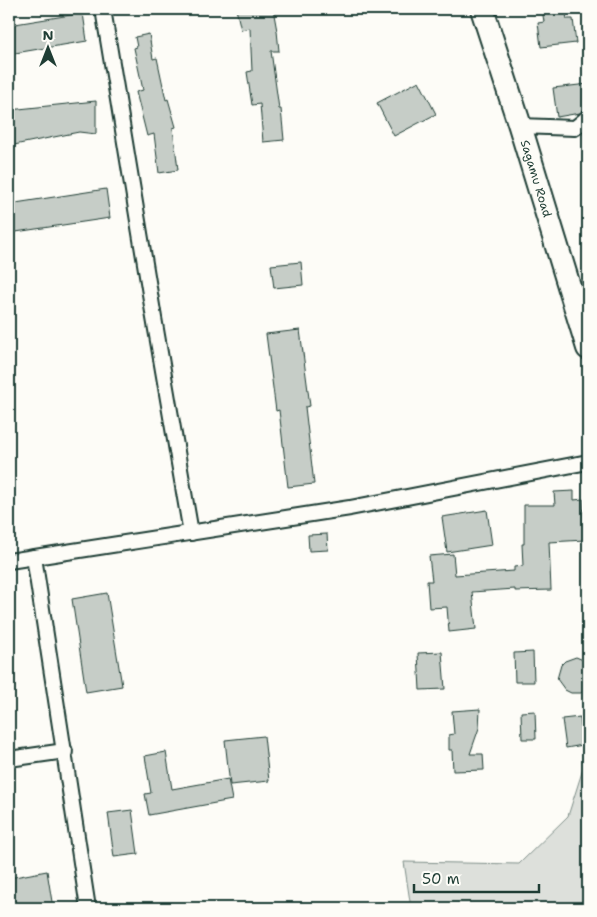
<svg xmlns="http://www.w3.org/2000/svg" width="597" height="917" viewBox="0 0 597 917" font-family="'Shantell Sans',sans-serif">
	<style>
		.green { fill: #dde0db; stroke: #7e8e88 }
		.building { fill: #c6cdc7; stroke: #1f3d34 }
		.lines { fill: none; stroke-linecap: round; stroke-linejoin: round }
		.minor-casing { stroke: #1f3d34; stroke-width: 18 }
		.trunk-casing { stroke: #1f3d34; stroke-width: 26 }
		.minor { stroke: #fdfcf7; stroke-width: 14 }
		.trunk { stroke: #fdfcf7; stroke-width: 22 }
		.labels { text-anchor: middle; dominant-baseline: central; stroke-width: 4; stroke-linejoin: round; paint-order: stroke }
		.street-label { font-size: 12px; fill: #1f3d34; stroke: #fdfcf7 }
	</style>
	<rect width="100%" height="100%" fill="#fdfcf7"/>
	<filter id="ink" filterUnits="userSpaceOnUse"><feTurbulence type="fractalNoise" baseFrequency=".02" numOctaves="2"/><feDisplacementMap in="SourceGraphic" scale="10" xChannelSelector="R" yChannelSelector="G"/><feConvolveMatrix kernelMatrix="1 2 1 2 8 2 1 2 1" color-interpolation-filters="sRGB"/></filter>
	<g filter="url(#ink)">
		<!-- green -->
		<path class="green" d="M588,768V908H411L404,862L519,864L568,816L583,769Z"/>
		<!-- building -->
		<g class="building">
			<path d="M236,9H273L277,31L279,51H271L279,109H281L284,140L263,142L260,104L252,105L247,72L252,71L250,28L241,30Z"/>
			<path d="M542,9H565L567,19H573L576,43L541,47L538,23L544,22Z"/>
			<path d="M83,13L87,41L9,54V25Z"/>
			<path d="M149,34L153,59L157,58L166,100L168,99L176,127L173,128L178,170L159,173L154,134L147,136L136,92L143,90L134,48L137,47L135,37Z"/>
			<path d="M419,81L436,114L394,136L377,103Z"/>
			<path d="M588,84L586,108L580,113L557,117L553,88Z"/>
			<path d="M96,101V134L79,132L9,146V110Z"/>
			<path d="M106,189L110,218L9,233V204Z"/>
			<path d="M301,262L303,285L274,288L271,265Z"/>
			<path d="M300,330L310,406L305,407L314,484L288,487L279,410L276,411L266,334Z"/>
			<path d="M574,491V500L583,499L585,540L549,542L551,590L515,591V589L472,592L476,629L449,632L447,607L429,608L427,581H432L429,556L453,554L455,575L514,571V567L523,566L522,544H524V505H555L554,492Z"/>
			<path d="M487,510L492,545L447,552L442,517Z"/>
			<path d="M327,534L328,550L309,551L308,535Z"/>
			<path d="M107,593L122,686L86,692L72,599Z"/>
			<path d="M442,652L445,689L420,690L418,653Z"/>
			<path d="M533,652L534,682H515L514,653Z"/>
			<path d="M576,657L588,662V688L581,693H571L565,690L557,679L561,665L565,661Z"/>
			<path d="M480,709L479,728L470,754H483L484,770L453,771L452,750H449V735L454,734L452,711Z"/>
			<path d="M535,711L536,739H522L521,712Z"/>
			<path d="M580,717L583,745L566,748L562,719Z"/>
			<path d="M264,736L269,781L230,785L225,740Z"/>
			<path d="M166,752L172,789L228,779L232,800L149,815L145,794L151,793L145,756Z"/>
			<path d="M132,810L138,854L114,857L108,813Z"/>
			<path d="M47,871L53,908H9V878Z"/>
		</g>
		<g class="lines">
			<defs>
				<g id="minor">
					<path d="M103,9L154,318L191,533"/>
					<path d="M520,126L575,128L588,117"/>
					<path d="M34,557L88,908"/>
					<path d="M9,561L350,508L588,462"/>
					<path d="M9,759L65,751"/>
				</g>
				<g id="trunk">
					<path id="s1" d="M482,9L520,126L588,348"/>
				</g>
			</defs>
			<!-- minor casing -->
			<use href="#minor" class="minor-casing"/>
			<!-- trunk casing -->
			<use href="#trunk" class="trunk-casing"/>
			<!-- minor -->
			<use href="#minor" class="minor"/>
			<!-- trunk -->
			<use href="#trunk" class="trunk"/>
		</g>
	</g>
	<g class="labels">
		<!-- street labels -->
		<g class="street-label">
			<text stroke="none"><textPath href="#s1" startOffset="178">Sagamu Road</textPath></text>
		</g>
	</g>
	<!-- margin -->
	<rect width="597" height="917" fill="none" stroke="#fdfcf7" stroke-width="30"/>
	<rect x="15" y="15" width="567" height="887" fill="none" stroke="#1f3d34" stroke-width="2" filter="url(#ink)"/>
	<!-- north arrow -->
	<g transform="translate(48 48)" stroke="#fdfcf7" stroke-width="4" paint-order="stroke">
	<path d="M0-4L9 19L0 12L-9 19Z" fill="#1f3d34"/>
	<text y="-8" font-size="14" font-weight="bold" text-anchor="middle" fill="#1f3d34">N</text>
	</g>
	<!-- scale -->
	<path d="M414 884v8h125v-8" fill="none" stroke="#1f3d34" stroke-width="2.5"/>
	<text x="422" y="884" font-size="15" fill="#1f3d34" stroke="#fdfcf7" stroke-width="4" paint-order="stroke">50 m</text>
</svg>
